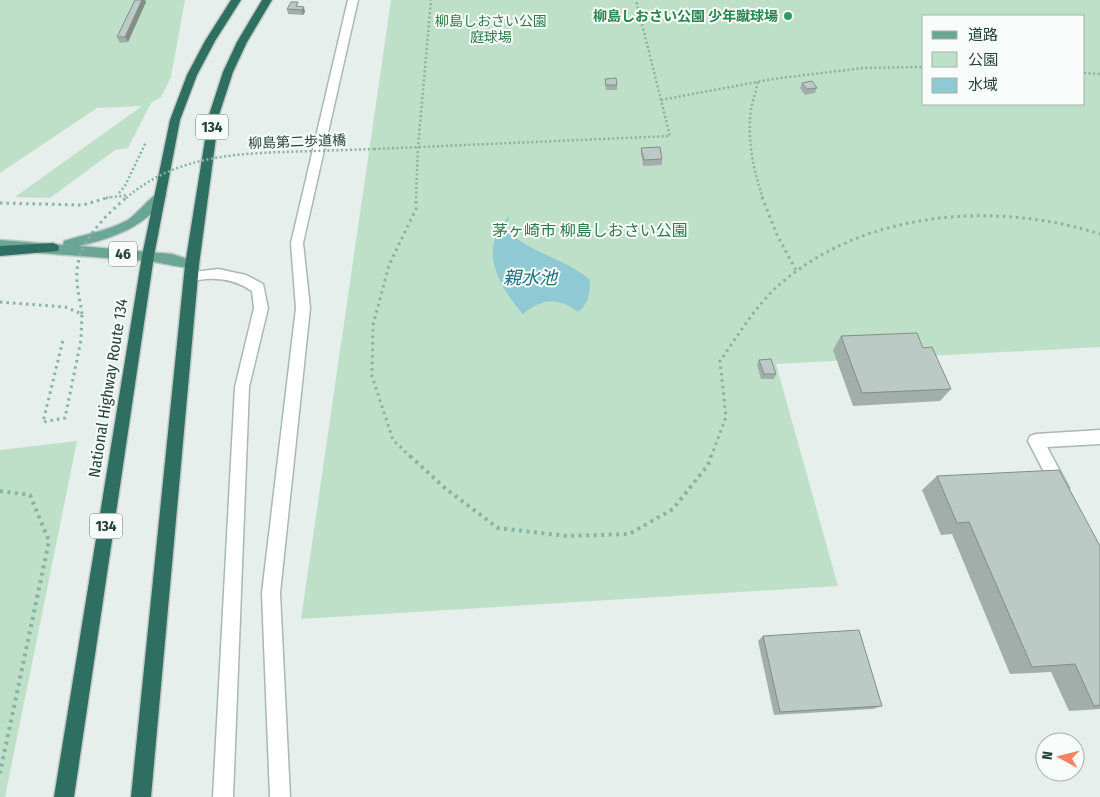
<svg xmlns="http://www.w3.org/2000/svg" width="1100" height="797" viewBox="0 0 1100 797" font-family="'Fira Sans Condensed','Noto Sans JP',sans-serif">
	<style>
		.green { fill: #bfe0c8; fill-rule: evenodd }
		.water { fill: #8ec9d4 }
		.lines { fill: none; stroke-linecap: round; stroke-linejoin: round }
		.lane-casing { stroke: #a8b8b2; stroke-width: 3 }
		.primary-casing { stroke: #c2cac8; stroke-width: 3 }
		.highway-casing { stroke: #c2cac8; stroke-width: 3 }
		.path-far2 { stroke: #86b3a5; stroke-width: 2.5; stroke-dasharray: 2 2.5; stroke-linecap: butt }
		.path-far1 { stroke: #86b3a5; stroke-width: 3; stroke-dasharray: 2.5 4; stroke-linecap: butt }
		.path { stroke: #86b3a5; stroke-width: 4; stroke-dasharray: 3 4.5; stroke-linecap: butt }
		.lane { fill: #fff; fill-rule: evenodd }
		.primary { fill: #6aa596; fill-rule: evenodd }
		.highway { fill: #2f6f62; fill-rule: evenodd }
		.path-bridge-far1 { stroke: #86b3a5; stroke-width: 2.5; stroke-dasharray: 2 2.5; stroke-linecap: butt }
		.path-bridge { stroke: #86b3a5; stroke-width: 3; stroke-dasharray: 2.5 4; stroke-linecap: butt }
		.wall { fill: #a1aea9 }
		.shaded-wall { fill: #838d89 }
		.building { fill: #bbcac4; stroke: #838d89 }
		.leisure-dot { fill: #2e9e5b; stroke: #f7fbf9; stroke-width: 2 }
		.labels { text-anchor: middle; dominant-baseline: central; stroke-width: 4; stroke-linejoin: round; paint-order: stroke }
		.far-leisure-label { font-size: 14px; font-weight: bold; fill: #27864d; stroke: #f7fbf9; text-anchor: end }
		.far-park-label { font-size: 14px; fill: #2d7a4b; stroke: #f7fbf9 }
		.far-street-label { font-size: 14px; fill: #24423a; stroke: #f7fbf9 }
		.shield { fill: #f7fbf9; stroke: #637a73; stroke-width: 1 }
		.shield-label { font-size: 15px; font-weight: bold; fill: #24423a }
		.park-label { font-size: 16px; fill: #2d7a4b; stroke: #f7fbf9 }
		.street-label { font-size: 16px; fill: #24423a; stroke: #f7fbf9 }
		.water-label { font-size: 18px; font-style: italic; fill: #1c6f80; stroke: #f7fbf9 }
	</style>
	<rect width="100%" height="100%" fill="#e6efeb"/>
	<!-- green -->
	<g class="green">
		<path d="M0,0H185L171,77L161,97L151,103L128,148L115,150L50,198L15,197L142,106L97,108L0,173Z"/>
		<path d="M391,0H1100V347L776,364L838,586L301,619ZM924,16H1084V104H924Z"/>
		<path d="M77,441L5,797H0V450Z"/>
	</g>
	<!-- water -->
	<path class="water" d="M509,216L507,230C531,254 565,258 590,280C590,294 589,303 578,312C557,296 542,299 523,314C508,298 490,270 493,247C495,235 502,225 509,216Z"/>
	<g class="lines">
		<defs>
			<g id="lane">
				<path d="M348,0H358L303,243L310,308L280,593L290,797H270L262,593L296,308L291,243Z"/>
				<path d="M218,269L246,275L263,284L268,308L249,387L233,797H213L235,387L254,308L252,291C237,281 223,278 206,279C199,280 193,281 186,279L184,276L186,273Z"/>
				<path d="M1100,430V444L1047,447L1069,488L1067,493L1061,495L1055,493L1028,441L1030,436L1036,434Z"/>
			</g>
			<path id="primary" d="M160,192L166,196C146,227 113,238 79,246L172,254L197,262L199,265L197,268C191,270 157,262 148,261L0,250V240L63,245L64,241C86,234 108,231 128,220C137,214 154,193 160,192Z"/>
			<g id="highway">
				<path d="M231,0H241L215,41L197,75L180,120L154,256L74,797H54L142,256L170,120L187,75L205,41Z"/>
				<path d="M262,0H272L247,42L233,72L219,115L199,265L151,797H131L185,265L209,115L223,72L237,42Z"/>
				<path d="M53,243L58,245L59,248L58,251L0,256V246Z"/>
			</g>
		</defs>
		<!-- lane casing -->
		<use href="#lane" class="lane-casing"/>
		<!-- primary casing -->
		<use href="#primary" class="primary-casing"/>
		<!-- highway casing -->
		<use href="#highway" class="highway-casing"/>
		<!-- path-far2 -->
		<g class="path-far2">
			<path d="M1084,73L1100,74"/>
			<path d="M758,82C756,91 753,100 751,109C747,138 753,170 763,198"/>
			<path d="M661,100L773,79L863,68L924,67"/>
			<path d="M374,149L670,136L636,0"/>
			<path d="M119,193L125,186L146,142"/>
			<path d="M106,198L128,195"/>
			<path d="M416,198L418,147L431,0"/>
		</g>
		<!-- path-far1 -->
		<g class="path-far1">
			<path d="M762,197L777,235L797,272"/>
			<path d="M0,203L83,205L110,197"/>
			<path d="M0,302L65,307L82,314L81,340L65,418L43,422L63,340"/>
			<path d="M411,457L393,440L372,376L373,325L389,265L416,209V197"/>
			<path d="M711,457L726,417L720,361C739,334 756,305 780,284C866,210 996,201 1100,234"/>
		</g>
		<!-- path -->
		<g class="path">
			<path d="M410,456L446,489L498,528L567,536L629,534L673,509L708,465L711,456"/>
			<path d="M0,491L30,495L49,541L0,773"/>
		</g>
		<!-- lane -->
		<use href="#lane" class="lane"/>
		<!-- primary -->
		<use href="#primary" class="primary"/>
		<!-- highway -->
		<use href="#highway" class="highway"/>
		<!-- path-bridge-far1 -->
		<path class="path-bridge-far1" d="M126,198C172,159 225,154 283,152C313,151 344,150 374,149"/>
		<!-- path-bridge -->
		<path class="path-bridge" d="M82,314C80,300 76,286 77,272C78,242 106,215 127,197"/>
	</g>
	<!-- wall -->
	<g class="wall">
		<path d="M135,0H145L146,2L128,42L120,43L117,37Z"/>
		<path d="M300,6L305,12L303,15L288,14L287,9Z"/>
		<path d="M605,79L617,85V90H606L605,84Z"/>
		<path d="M802,83L817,88L815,93L805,95L800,88Z"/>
		<path d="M641,148L662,159V165L643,166L641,153Z"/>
		<path d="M841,336L923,348L951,389L940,401L853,406L833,350Z"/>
		<path d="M759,360L776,374L774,379H761L757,365Z"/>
		<path d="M937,476L1100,546V709L1069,711L1051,672L1010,674L952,534L941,535L922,490Z"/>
		<path d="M763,636L882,706L873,709L774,715L758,641Z"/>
	</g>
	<!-- shaded-wall -->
	<g class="shaded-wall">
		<path d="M142,0H145L146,2L128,42L125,37Z"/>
		<path d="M304,7L305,12L303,15L302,10Z"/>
	</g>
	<!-- building -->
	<g class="building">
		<path d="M135,0H142L125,37H117Z"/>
		<path d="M291,2H298L296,6L304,7L302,10L287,9Z"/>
		<path d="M616,78L617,85H606L605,79Z"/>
		<path d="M812,81L817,88L807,89L802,83Z"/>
		<path d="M660,147L662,159L644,160L641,148Z"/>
		<path d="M917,333L923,348L932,347L951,389L862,393L841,336Z"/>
		<path d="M771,359L776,374H764L759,360Z"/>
		<path d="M1059,470L1100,546V705L1094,706L1075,664L1032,667L969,522L957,523L937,476Z"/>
		<path d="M859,630L882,706L780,712L763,636Z"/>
	</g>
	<!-- markers -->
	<circle class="leisure-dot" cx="788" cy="16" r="5"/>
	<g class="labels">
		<!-- far-leisure labels -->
		<g class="far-leisure-label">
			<text x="778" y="16">柳島しおさい公園 少年蹴球場</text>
		</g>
		<!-- far-park labels -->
		<g class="far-park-label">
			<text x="491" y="21">柳島しおさい公園<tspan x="491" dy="16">庭球場</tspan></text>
		</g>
		<!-- far-street labels -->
		<g class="far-street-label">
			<text transform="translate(297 142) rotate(-2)">柳島第二歩道橋</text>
		</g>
		<!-- shield labels -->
		<g class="shield">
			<rect x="196" y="114.5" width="32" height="25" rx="4"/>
			<rect x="109" y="241.5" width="28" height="25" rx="4"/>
			<rect x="90" y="513.5" width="32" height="25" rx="4"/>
		</g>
		<g class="shield-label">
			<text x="212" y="127">134</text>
			<text x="123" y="254">46</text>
			<text x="106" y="526">134</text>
		</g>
		<!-- park labels -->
		<g class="park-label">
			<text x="590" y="230">茅ヶ崎市 柳島しおさい公園</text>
		</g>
		<!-- street labels -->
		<g class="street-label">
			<text transform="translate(108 388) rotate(-81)">National Highway Route 134</text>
		</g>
		<!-- water labels -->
		<g class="water-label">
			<text x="530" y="278">親水池</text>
		</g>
	</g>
	<!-- legend -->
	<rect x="922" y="15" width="162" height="90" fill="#f7fbf9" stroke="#a3b1ad"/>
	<rect x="932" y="31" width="25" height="8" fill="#6aa596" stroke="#a3b1ad"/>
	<text x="968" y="40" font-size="15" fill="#24423a">道路</text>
	<rect x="932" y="52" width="25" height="15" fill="#bfe0c8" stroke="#a3b1ad"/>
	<text x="968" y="65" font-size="15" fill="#24423a">公園</text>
	<rect x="932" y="78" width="25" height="15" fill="#8ec9d4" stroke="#a3b1ad"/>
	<text x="968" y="90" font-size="15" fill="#24423a">水域</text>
	<!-- north arrow -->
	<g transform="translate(1060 757) rotate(277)"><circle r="24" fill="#f7fbf9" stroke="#a3b1ad"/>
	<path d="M0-4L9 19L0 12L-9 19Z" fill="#f4845f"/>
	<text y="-8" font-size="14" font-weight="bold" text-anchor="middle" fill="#24423a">N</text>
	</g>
</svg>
